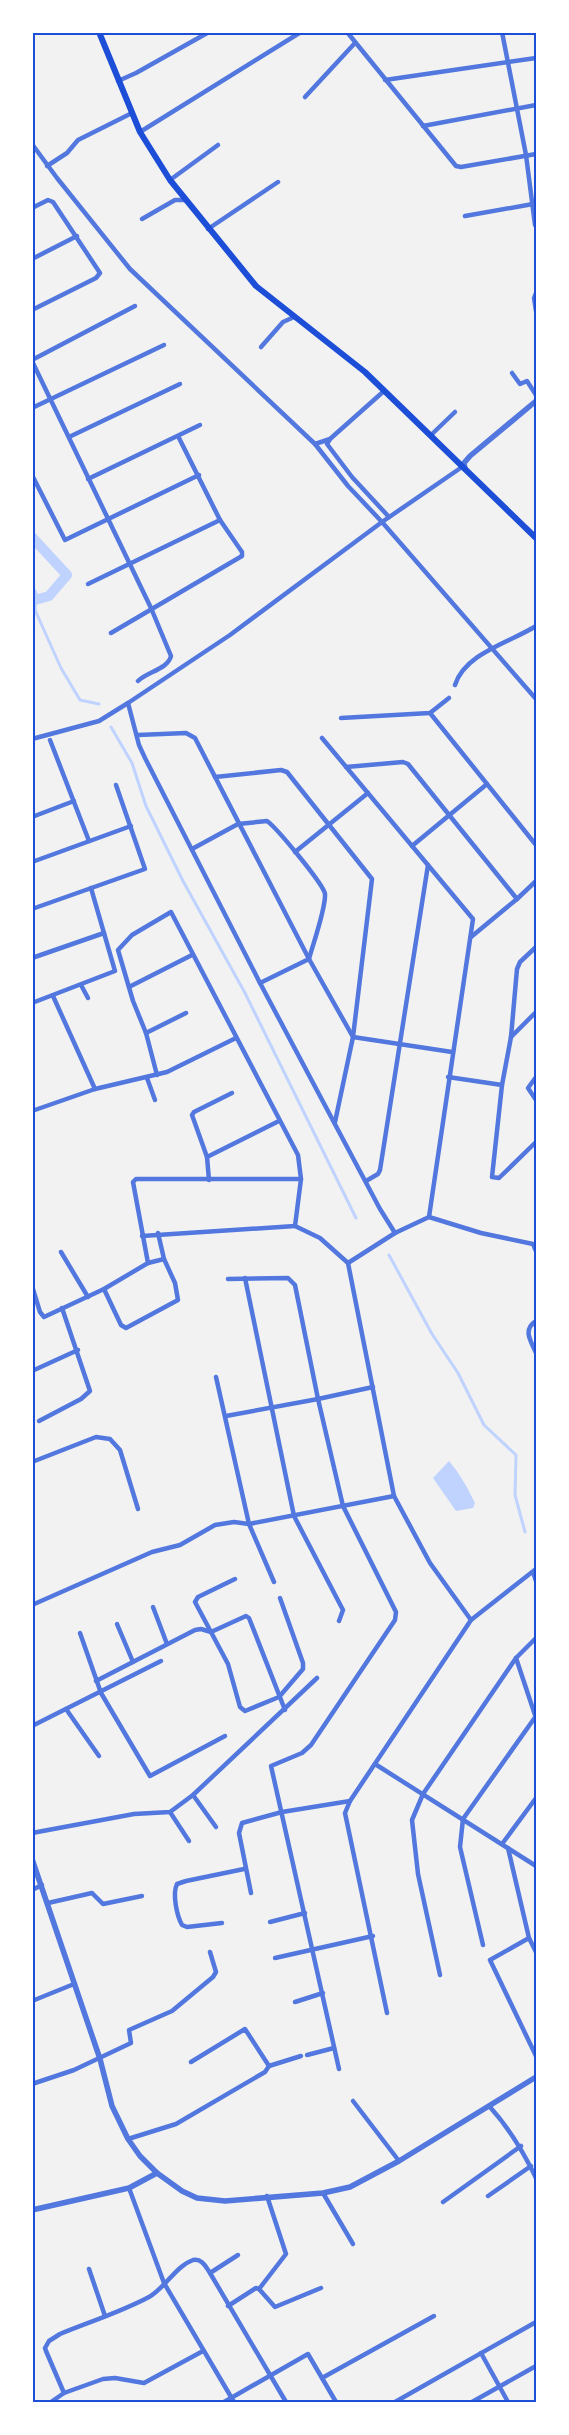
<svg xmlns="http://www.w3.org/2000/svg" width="569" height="2435" viewBox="0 0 569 2435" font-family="'DejaVu Sans',sans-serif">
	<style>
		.water { fill: #bfd3fe }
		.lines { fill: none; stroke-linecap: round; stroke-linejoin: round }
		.stream { stroke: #bfd3fe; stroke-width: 3 }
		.canal { stroke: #bfd3fe; stroke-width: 10 }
		.minor { stroke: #5277de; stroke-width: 4.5 }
		.tertiary { stroke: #5277de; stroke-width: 5.5 }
		.secondary { stroke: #1d4ed8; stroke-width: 6 }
		.neatline { fill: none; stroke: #1d4ed8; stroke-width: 2 }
	</style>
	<rect width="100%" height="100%" fill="#f2f2f2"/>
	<!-- water -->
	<path class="water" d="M449,1461C460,1474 467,1487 475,1503L473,1508L456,1511L433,1478Z"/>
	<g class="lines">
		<!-- stream -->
		<g class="stream">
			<path d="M58,585L49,596L35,600V610L61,668L80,700L99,704"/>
			<path d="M111,727L132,763L146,806L183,881L245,993L356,1218"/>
			<path d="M389,1255L432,1334L458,1373L484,1425L516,1455L515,1495L525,1532"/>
		</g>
		<!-- canal -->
		<path class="canal" d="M32,537L67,575L49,596L35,600L32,593"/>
		<!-- minor -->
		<g class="minor">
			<path d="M347,32L456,166L461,167L536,154"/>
			<path d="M502,32L526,155L535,225"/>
			<path d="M385,80L536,58"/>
			<path d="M118,81L136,73L209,32"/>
			<path d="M305,97L355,43"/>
			<path d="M423,126L536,105"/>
			<path d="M140,132L301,32"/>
			<path d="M32,144L57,178L130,269L315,444L348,486L382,522L536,699"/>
			<path d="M47,166L67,153L78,140L132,113"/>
			<path d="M170,180L218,145"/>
			<path d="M32,208L48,200L53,202L100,273L96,278L32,310"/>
			<path d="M465,216L533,204"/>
			<path d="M142,219L175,200H186"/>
			<path d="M208,229L278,182"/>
			<path d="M32,259L77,236"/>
			<path d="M536,293L534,298L536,311"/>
			<path d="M261,347L283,322L294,317"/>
			<path d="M32,360L135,306"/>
			<path d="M32,361L151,608L171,656C168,669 147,672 138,681"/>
			<path d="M512,373L520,384L527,381L536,395"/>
			<path d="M384,391L330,439L327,444L352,477L389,517"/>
			<path d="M32,408L164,345"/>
			<path d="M431,435L455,412"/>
			<path d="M69,437L180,384"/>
			<path d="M315,444L330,439"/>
			<path d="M32,475L65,540L199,475"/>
			<path d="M88,479L200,425"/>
			<path d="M88,584L220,520"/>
			<path d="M111,633L242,556V552L220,520L178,436"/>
			<path d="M455,685C465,653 511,642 536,626"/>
			<path d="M128,703L139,745L145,758L260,983L380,1209L395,1233"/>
			<path d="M430,713L536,845"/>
			<path d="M341,718L430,713L449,698"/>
			<path d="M138,735L186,733L195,738L309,959L353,1037L452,1052"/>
			<path d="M322,738L473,919L429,1217"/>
			<path d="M32,739L99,721L128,703L230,635L382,522L462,467"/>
			<path d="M50,740L89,841"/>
			<path d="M346,767L403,762L408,764L517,899L471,937"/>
			<path d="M215,777L281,770L287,772L372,879L353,1037L335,1122"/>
			<path d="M32,817L74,801"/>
			<path d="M412,846L487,784"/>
			<path d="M192,849L238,824L267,821C277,828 324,885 325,894C326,908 313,944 309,959L260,983"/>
			<path d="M295,852L368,793"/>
			<path d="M32,862L131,826"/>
			<path d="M517,899L536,881"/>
			<path d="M32,909L145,869L116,785"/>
			<path d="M536,947L520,962L517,969L511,1037L502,1085L492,1177L499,1178L536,1142"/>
			<path d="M32,958L104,933"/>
			<path d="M81,985L88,998"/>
			<path d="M129,987L192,955"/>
			<path d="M53,996L95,1089"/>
			<path d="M32,1003L115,971L91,888"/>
			<path d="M146,1033L186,1013"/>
			<path d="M511,1037L536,1012"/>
			<path d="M157,1075L146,1033L133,1001L118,950L132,935L171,912L298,1155L301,1179L295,1226L320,1238L348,1263"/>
			<path d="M448,1077L502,1085"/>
			<path d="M536,1077L528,1088L536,1100"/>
			<path d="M147,1078L155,1100"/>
			<path d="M32,1111L95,1089L167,1072L236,1038"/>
			<path d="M207,1157L279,1121"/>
			<path d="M209,1180L207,1157L192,1115L194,1112L232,1093"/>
			<path d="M366,1181L378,1174L380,1170L428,865"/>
			<path d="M142,1236L295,1226"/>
			<path d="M61,1252L88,1297"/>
			<path d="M148,1263L164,1259"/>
			<path d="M348,1263L394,1496L430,1563L471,1620L536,1569"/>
			<path d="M348,1263L395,1233L429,1217L481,1233L533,1244L536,1251"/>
			<path d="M245,1278L294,1516L343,1610L339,1621"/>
			<path d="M228,1279L288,1278L295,1285L318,1399L343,1506L396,1612L395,1620L311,1745L302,1753L271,1766L339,2069"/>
			<path d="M32,1286L40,1312L44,1317L104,1289L148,1263L133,1182L136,1179H301"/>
			<path d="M104,1289L121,1325L126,1328L178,1300L175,1283L164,1259L158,1233"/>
			<path d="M536,1321C522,1330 531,1341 536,1353"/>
			<path d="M32,1371L78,1350"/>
			<path d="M216,1377L249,1524L274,1582"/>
			<path d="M226,1416L318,1399L373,1387"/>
			<path d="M39,1421L81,1399L90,1391L62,1308"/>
			<path d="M32,1462L96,1437L110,1439L120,1450L138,1509"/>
			<path d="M533,1572L536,1581"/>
			<path d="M235,1579L198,1597L195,1602L228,1664L240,1707L245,1711L279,1697L303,1669V1663L280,1598"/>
			<path d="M32,1605L152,1552L180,1545L215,1525L234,1522L249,1524L394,1496"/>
			<path d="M153,1607L167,1644"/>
			<path d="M117,1624L133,1662"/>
			<path d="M80,1633L101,1693L150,1776L225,1736"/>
			<path d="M516,1658L536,1718"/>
			<path d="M96,1681L195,1630L201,1629L211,1632L246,1616L249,1618L285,1710"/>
			<path d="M66,1709L99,1756"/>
			<path d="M32,1726L161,1661"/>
			<path d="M375,1764L536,1866"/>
			<path d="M193,1795L216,1827"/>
			<path d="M170,1812L189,1841"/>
			<path d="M32,1833L134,1814L170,1812L193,1795L317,1678"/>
			<path d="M502,1844L536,1798"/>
			<path d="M508,1848L529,1938L536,1952"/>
			<path d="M32,1890L42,1885"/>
			<path d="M251,1893L239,1833L242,1823L282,1812L350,1801"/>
			<path d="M48,1903L92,1893L103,1904L142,1896"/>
			<path d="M270,1922L305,1913"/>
			<path d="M222,1923L187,1927L182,1925C177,1916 172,1894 177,1884L186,1881L244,1869"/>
			<path d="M529,1938L490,1960L536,2056"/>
			<path d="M483,1945L460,1847L463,1819L536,1716"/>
			<path d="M275,1958L373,1936"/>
			<path d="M440,1975L418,1874L412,1820L423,1794L516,1658L536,1638"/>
			<path d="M32,2001L74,1984"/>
			<path d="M295,2002L323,1993"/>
			<path d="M387,2013L345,1813L350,1801L471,1620"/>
			<path d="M307,2055L334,2048"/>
			<path d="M269,2066L301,2056"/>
			<path d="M32,2084L74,2070L131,2043L129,2030L172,2011L213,1977L216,1972L210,1952"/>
			<path d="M353,2101L399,2161"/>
			<path d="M490,2107C510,2129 523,2151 536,2178"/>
			<path d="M128,2139L176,2124L265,2072L269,2066L245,2029L191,2062"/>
			<path d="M129,2188L164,2283L234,2402"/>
			<path d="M323,2193L353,2244"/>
			<path d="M488,2196L531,2166"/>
			<path d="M443,2202L521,2146"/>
			<path d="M89,2269L105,2316"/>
			<path d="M210,2273L238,2255"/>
			<path d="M259,2289L286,2254L267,2196"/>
			<path d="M228,2306L256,2288L259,2289L275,2307L321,2288"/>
			<path d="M481,2353L508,2402"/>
			<path d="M322,2378L434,2316"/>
			<path d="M64,2393L103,2379L115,2378L144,2383L203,2351"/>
			<path d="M51,2402L64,2393L46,2351L45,2348L49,2341L60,2334C89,2322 121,2312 149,2297C165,2288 176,2266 193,2260C202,2258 206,2267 210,2273L286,2402"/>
			<path d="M224,2402L308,2354L336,2402"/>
			<path d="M395,2402L536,2322"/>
			<path d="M472,2402L536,2366"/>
		</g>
		<!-- tertiary -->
		<g class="tertiary">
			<path d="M465,469L464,463L470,456L536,401"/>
			<path d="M32,1859L100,2059L112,2106L128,2139L140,2156L157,2173L182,2191L197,2198L225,2201L323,2193L350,2187L399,2161L536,2077"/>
			<path d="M32,2210L129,2188L157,2173"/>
		</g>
		<!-- secondary -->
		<path class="secondary" d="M99,32L140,132L170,180L256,286L365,372L536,538"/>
	</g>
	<!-- border -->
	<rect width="569" height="2435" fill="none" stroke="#ffffff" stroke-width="68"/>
	<rect x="34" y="34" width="501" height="2367" class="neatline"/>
</svg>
